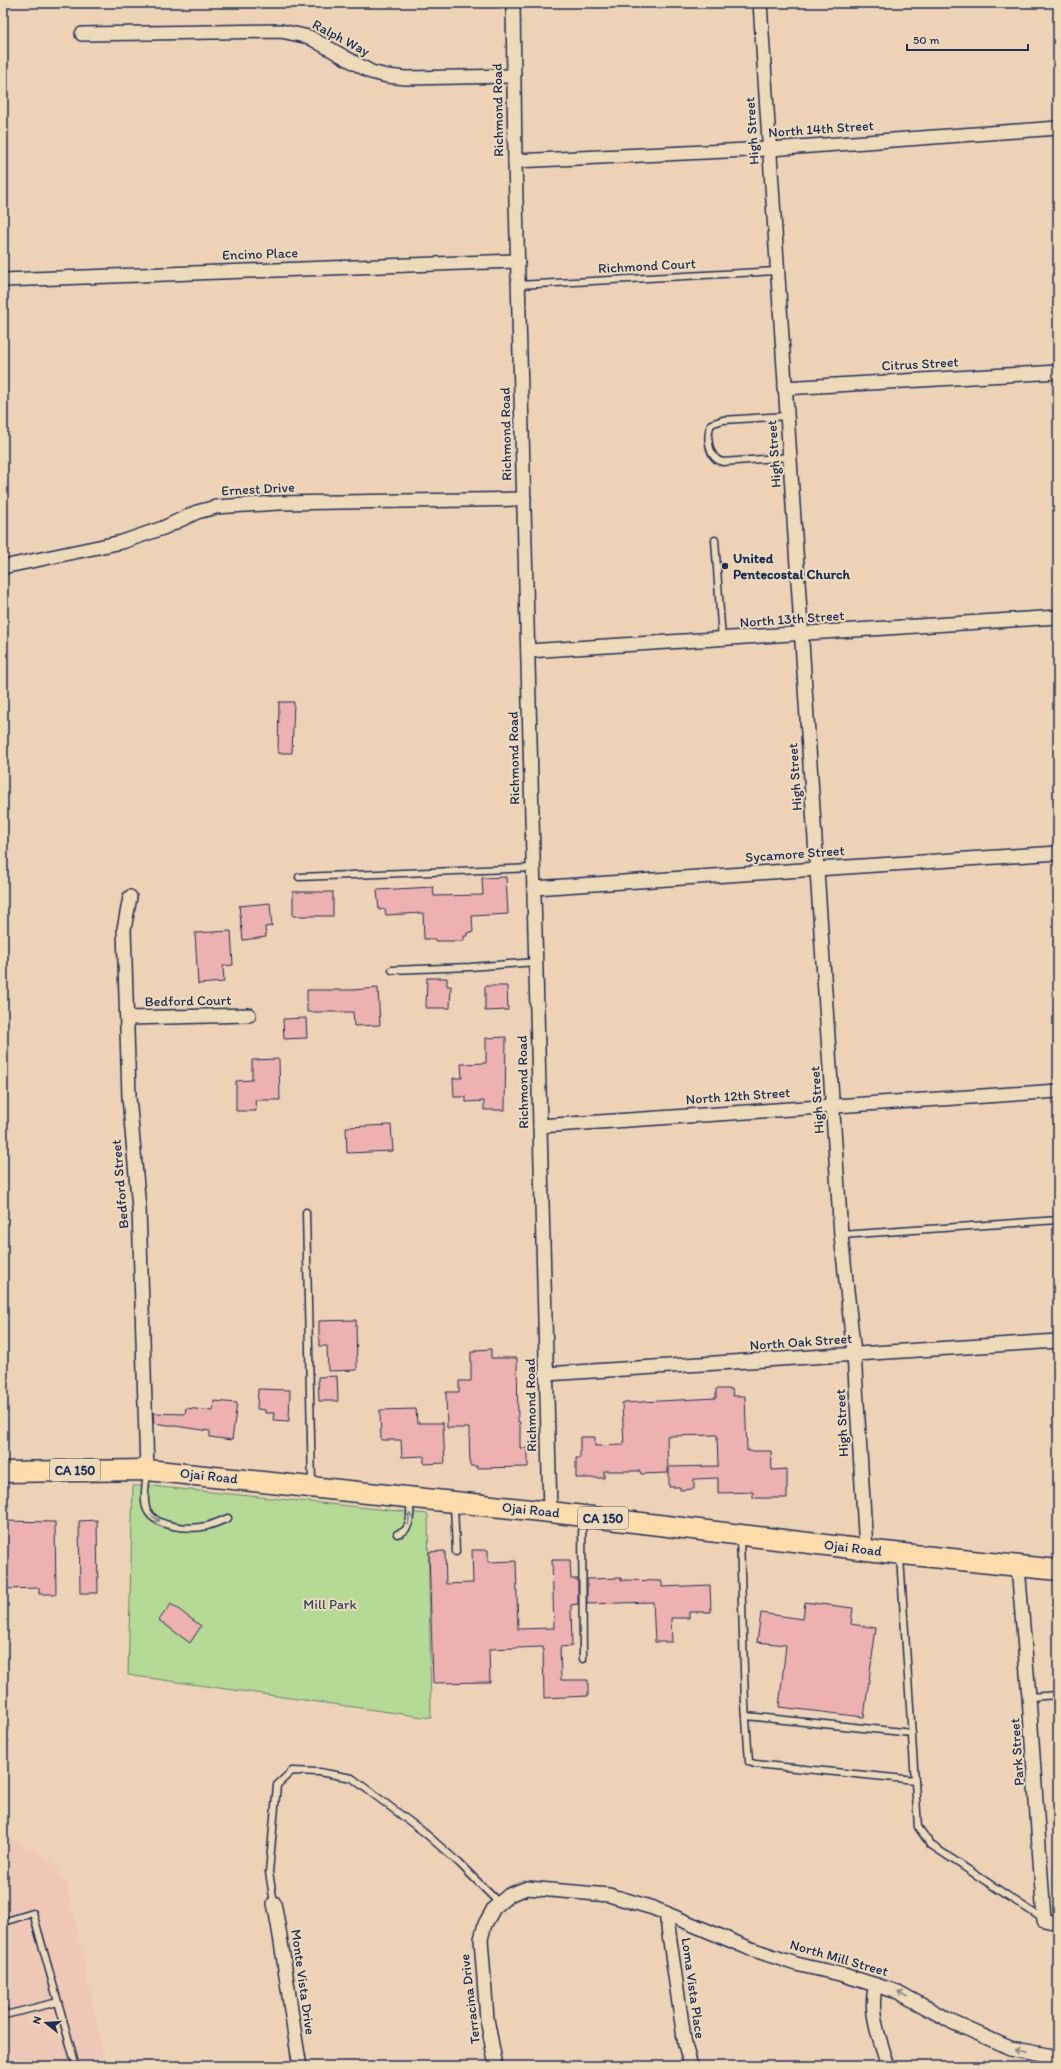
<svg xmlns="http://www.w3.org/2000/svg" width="1061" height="2069" viewBox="0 0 1061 2069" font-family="Itim,sans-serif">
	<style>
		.built { fill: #eec8b4 }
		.green { fill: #b4da95; stroke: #68847a }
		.building { fill: #edb1af; stroke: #1b2f5e }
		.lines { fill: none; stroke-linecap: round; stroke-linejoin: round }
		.lane-casing { stroke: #1b2f5e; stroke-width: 9 }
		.street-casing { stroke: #1b2f5e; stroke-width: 16 }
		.primary-casing { stroke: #1b2f5e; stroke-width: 23 }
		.lane { stroke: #eedab8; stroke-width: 6 }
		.street { stroke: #eedab8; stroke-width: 13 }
		.primary { stroke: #fddcac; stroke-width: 20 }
		.oneway { stroke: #84848b }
		.poi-dot { fill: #1b2f5e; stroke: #eedab8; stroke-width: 1.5 }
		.labels { text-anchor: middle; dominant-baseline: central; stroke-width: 4; stroke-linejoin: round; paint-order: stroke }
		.shield { fill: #eedab8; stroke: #5a6279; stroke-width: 1 }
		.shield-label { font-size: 13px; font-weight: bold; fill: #1b2f5e }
		.street-label { font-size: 14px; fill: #1b2f5e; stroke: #eedab8 }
		.poi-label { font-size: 14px; font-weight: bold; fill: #1b2f5e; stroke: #eedab8; text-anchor: start }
		.park-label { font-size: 14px; fill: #324966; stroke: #eedab8 }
	</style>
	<rect width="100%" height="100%" fill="#eed2b6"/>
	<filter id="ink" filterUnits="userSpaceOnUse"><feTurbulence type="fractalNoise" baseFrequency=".025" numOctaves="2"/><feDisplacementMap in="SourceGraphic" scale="8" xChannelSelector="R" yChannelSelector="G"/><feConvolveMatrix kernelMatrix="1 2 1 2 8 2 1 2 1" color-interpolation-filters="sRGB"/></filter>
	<g filter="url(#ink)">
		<!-- built -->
		<path class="built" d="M14,1840L51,1860L67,1883L106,2066H3V1841Z"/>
		<!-- green -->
		<path class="green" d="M133,1486H151L428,1514L431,1718L128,1675Z"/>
		<!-- building -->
		<g class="building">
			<path d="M279,702H294L292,753H278Z"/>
			<path d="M506,877L508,914L472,916L473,932L467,933V936H464V941H435V939H424L423,913L386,915L385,909L379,910L377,890L433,887L434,896L483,895L482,878Z"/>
			<rect x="293" y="892" width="40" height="24"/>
			<path d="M270,903L272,926L265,927L266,937L243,940L239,906Z"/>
			<path d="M231,931L233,965L223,966L224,982L198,984L195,933Z"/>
			<path d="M427,978H447V986H451L450,1008H426Z"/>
			<path d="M485,986H507L508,1010L485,1011Z"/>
			<path d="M378,988L380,1025L354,1026L353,1012H307V990H352Z"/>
			<path d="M306,1018L307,1038L284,1039L283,1019Z"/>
			<path d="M506,1037L505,1110H484V1101L466,1102V1097H454L453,1078H462L461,1064L486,1063V1038Z"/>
			<path d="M279,1059L280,1100H255L256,1111H236V1081L252,1080V1060Z"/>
			<path d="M391,1125L393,1151L347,1153L346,1127Z"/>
			<path d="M356,1320L357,1370L328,1371L327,1346H319V1321Z"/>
			<path d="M491,1349V1358H517L518,1422H520V1448H528V1467L477,1468V1466H470L469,1428H447L446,1392H459V1381H471V1352H476V1350Z"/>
			<path d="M337,1376L338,1401H319L318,1377Z"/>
			<path d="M258,1389L290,1390L289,1421L273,1420L274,1413H265V1410L257,1409Z"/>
			<path d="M716,1389H732L733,1396H745L747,1451H771L772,1470L787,1469V1498H753V1492L718,1493V1478L694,1479V1489L680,1490V1487H669V1467L718,1466L717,1435L667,1436L668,1473L641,1474L640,1471H604V1478H576V1458H580V1437H595V1446L624,1445L622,1403L716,1398Z"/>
			<path d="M214,1401L237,1403L232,1440L210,1437V1431L154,1423L153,1413L185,1414L186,1408L213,1411Z"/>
			<path d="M416,1409L417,1423H443L445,1463L424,1464V1456L402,1457L401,1440H381L380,1410Z"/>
			<path d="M97,1520L98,1593H80L79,1521Z"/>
			<path d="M3,1521L55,1522L56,1594H39V1588L3,1589Z"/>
			<path d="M472,1550H488V1562L516,1561L518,1629L554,1628L552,1560H570L571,1579H578V1604L571,1605L572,1646L560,1647L561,1680H588V1696L544,1698L543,1647L489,1649L490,1682L433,1683L429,1552L445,1551L446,1584L473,1583Z"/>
			<path d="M621,1578V1580L662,1581V1587L710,1585L711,1612H689V1618H671L672,1642H655L653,1602L587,1604V1579Z"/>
			<path d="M805,1602L853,1608L851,1624L876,1628L864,1717L779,1707L786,1645L757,1642L761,1613L803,1619Z"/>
			<path d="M171,1604L201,1626L190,1643L159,1620Z"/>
		</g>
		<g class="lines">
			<defs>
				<g id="lane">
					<path d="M518,285L777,271"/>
					<path d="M787,416L723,420L711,424C706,436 708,459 723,462L790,457"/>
					<path d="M715,540L722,640"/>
					<path d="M299,877L533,868"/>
					<path d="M392,970L470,967L536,962"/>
					<path d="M306,1212L312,1485"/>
					<path d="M841,1235L1058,1220"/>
					<path d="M147,1473C146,1483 143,1498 146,1507C152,1528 190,1530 207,1526C214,1524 221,1521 228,1518"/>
					<path d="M454,1505L456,1552"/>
					<path d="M582,1518L583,1659"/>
					<path d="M397,1534C413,1531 410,1513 410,1500"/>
					<path d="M740,1537L745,1704L749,1762L755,1764L915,1780"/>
					<path d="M900,1557L918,1827L931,1845L1043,1919"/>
					<path d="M1029,1697L1058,1695"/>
					<path d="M746,1716L912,1733"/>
					<path d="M274,1903L269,1872L277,1785L292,1771L319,1772L352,1778L425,1833L459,1863L499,1903"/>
					<path d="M3,1922L33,1913L76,2066"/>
					<path d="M3,2008L5,2015L58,2002"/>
				</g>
				<g id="street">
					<path d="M513,3L515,161L550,1512"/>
					<path d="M760,3L841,1235L854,1354L866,1549"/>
					<path d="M82,34L281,31L309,37L371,72L387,76L406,78L513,76"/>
					<path d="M515,161L770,149L1058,128"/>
					<path d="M3,280L518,261"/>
					<path d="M784,388L1058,372"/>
					<path d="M3,567L122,542L163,528L197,512L216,507L278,503L524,499"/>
					<path d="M528,651L1058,617"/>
					<path d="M534,888L1058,853"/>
					<path d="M130,897L124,929L129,1097L139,1208L147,1470"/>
					<path d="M128,1018L249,1015"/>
					<path d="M540,1126L1058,1091"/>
					<path d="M546,1374L1058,1341"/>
					<path d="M1018,1567L1029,1697L1044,1920L1058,1923"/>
					<path d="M274,1903C285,1957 290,2012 300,2066"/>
					<path d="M666,1913L685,2045L691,2066"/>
					<path d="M876,1985C868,2011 880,2040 888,2066"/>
					<path d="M496,2066L487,2019L481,1939L485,1924L494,1908L509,1895L527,1888L609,1895L653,1908L751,1949L796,1964L844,1975L898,1992L954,2023L1010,2048L1058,2057"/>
				</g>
				<path id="primary" d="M3,1472L147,1470L550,1512L884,1552L1058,1570"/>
			</defs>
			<!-- lane casing -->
			<use href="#lane" class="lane-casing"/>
			<!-- street casing -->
			<use href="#street" class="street-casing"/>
			<!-- primary casing -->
			<use href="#primary" class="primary-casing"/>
			<!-- lane -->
			<use href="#lane" class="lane"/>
			<!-- street -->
			<use href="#street" class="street"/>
			<!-- primary -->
			<use href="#primary" class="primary"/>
		</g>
		<!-- one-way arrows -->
		<defs><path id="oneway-shaft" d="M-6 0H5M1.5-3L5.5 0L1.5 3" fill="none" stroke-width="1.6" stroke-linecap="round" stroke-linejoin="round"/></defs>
		<g class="oneway">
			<use href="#oneway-shaft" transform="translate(155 1518) rotate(37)"/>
			<use href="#oneway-shaft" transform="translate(409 1519) rotate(-84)"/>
			<use href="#oneway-shaft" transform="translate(903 1994) rotate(-153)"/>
			<use href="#oneway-shaft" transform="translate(1020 2050) rotate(-169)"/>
		</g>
	</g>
	<!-- markers -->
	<circle class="poi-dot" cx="725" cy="566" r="4"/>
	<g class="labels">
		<!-- shield labels -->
		<g class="shield">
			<rect x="50" y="1459" width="50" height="22" rx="3"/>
			<rect x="578" y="1507" width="50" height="22" rx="3"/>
		</g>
		<g class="shield-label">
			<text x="75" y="1470">CA 150</text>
			<text x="603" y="1518">CA 150</text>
		</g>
		<!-- street labels -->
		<g class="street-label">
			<text transform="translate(341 38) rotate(28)">Ralph Way</text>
			<text transform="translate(498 110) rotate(-91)">Richmond Road</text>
			<text transform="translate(821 129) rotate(-4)">North 14th Street</text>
			<text transform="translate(752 131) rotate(-94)">High Street</text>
			<text transform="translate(260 254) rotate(-2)">Encino Place</text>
			<text transform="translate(647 266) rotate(-3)">Richmond Court</text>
			<text transform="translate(920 364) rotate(-3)">Citrus Street</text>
			<text transform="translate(506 434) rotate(-91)">Richmond Road</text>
			<text transform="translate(774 454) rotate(-94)">High Street</text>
			<text transform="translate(258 489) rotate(-3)">Ernest Drive</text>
			<text transform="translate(792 619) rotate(-4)">North 13th Street</text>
			<text transform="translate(514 758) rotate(-91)">Richmond Road</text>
			<text transform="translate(795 777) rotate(-94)">High Street</text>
			<text transform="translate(795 854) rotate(-4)">Sycamore Street</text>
			<text transform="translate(188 1001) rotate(-1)">Bedford Court</text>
			<text transform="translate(523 1082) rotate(-91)">Richmond Road</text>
			<text transform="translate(738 1096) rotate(-4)">North 12th Street</text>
			<text transform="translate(817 1100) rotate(-94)">High Street</text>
			<text transform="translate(120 1184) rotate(-95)">Bedford Street</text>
			<text transform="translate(801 1342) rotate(-4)">North Oak Street</text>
			<text transform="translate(531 1405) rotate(-91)">Richmond Road</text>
			<text transform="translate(842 1423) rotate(-93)">High Street</text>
			<text transform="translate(209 1476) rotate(6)">Ojai Road</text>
			<text transform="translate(531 1510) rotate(6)">Ojai Road</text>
			<text transform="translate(853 1548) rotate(7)">Ojai Road</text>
			<text transform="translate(1017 1752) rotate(-94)">Park Street</text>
			<text transform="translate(839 1958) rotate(16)">North Mill Street</text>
			<text transform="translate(303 1982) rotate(82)">Monte Vista Drive</text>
			<text transform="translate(693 1988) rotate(82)">Loma Vista Place</text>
			<text transform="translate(470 1999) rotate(-97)">Terracina Drive</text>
		</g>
		<!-- poi labels -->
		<g class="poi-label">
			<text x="733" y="558">United<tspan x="733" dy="16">Pentecostal Church</tspan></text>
		</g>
		<!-- park labels -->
		<g class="park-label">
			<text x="330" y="1604">Mill Park</text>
		</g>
	</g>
	<!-- margin -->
	<rect width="1061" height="2069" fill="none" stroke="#eedab8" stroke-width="16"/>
	<rect x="8" y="8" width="1045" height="2053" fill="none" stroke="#1b2f5e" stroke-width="1.5" filter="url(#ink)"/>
	<!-- north arrow -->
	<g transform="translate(46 2023) rotate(287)" stroke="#eedab8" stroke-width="3" paint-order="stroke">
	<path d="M0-3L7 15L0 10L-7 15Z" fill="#1b2f5e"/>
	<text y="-6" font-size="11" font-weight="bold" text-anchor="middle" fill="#1b2f5e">N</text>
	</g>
	<!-- scale -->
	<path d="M907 44v6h121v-6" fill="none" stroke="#1b2f5e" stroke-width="2"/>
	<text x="913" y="44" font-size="12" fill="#1b2f5e" stroke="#eedab8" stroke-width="3" paint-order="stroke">50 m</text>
</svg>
